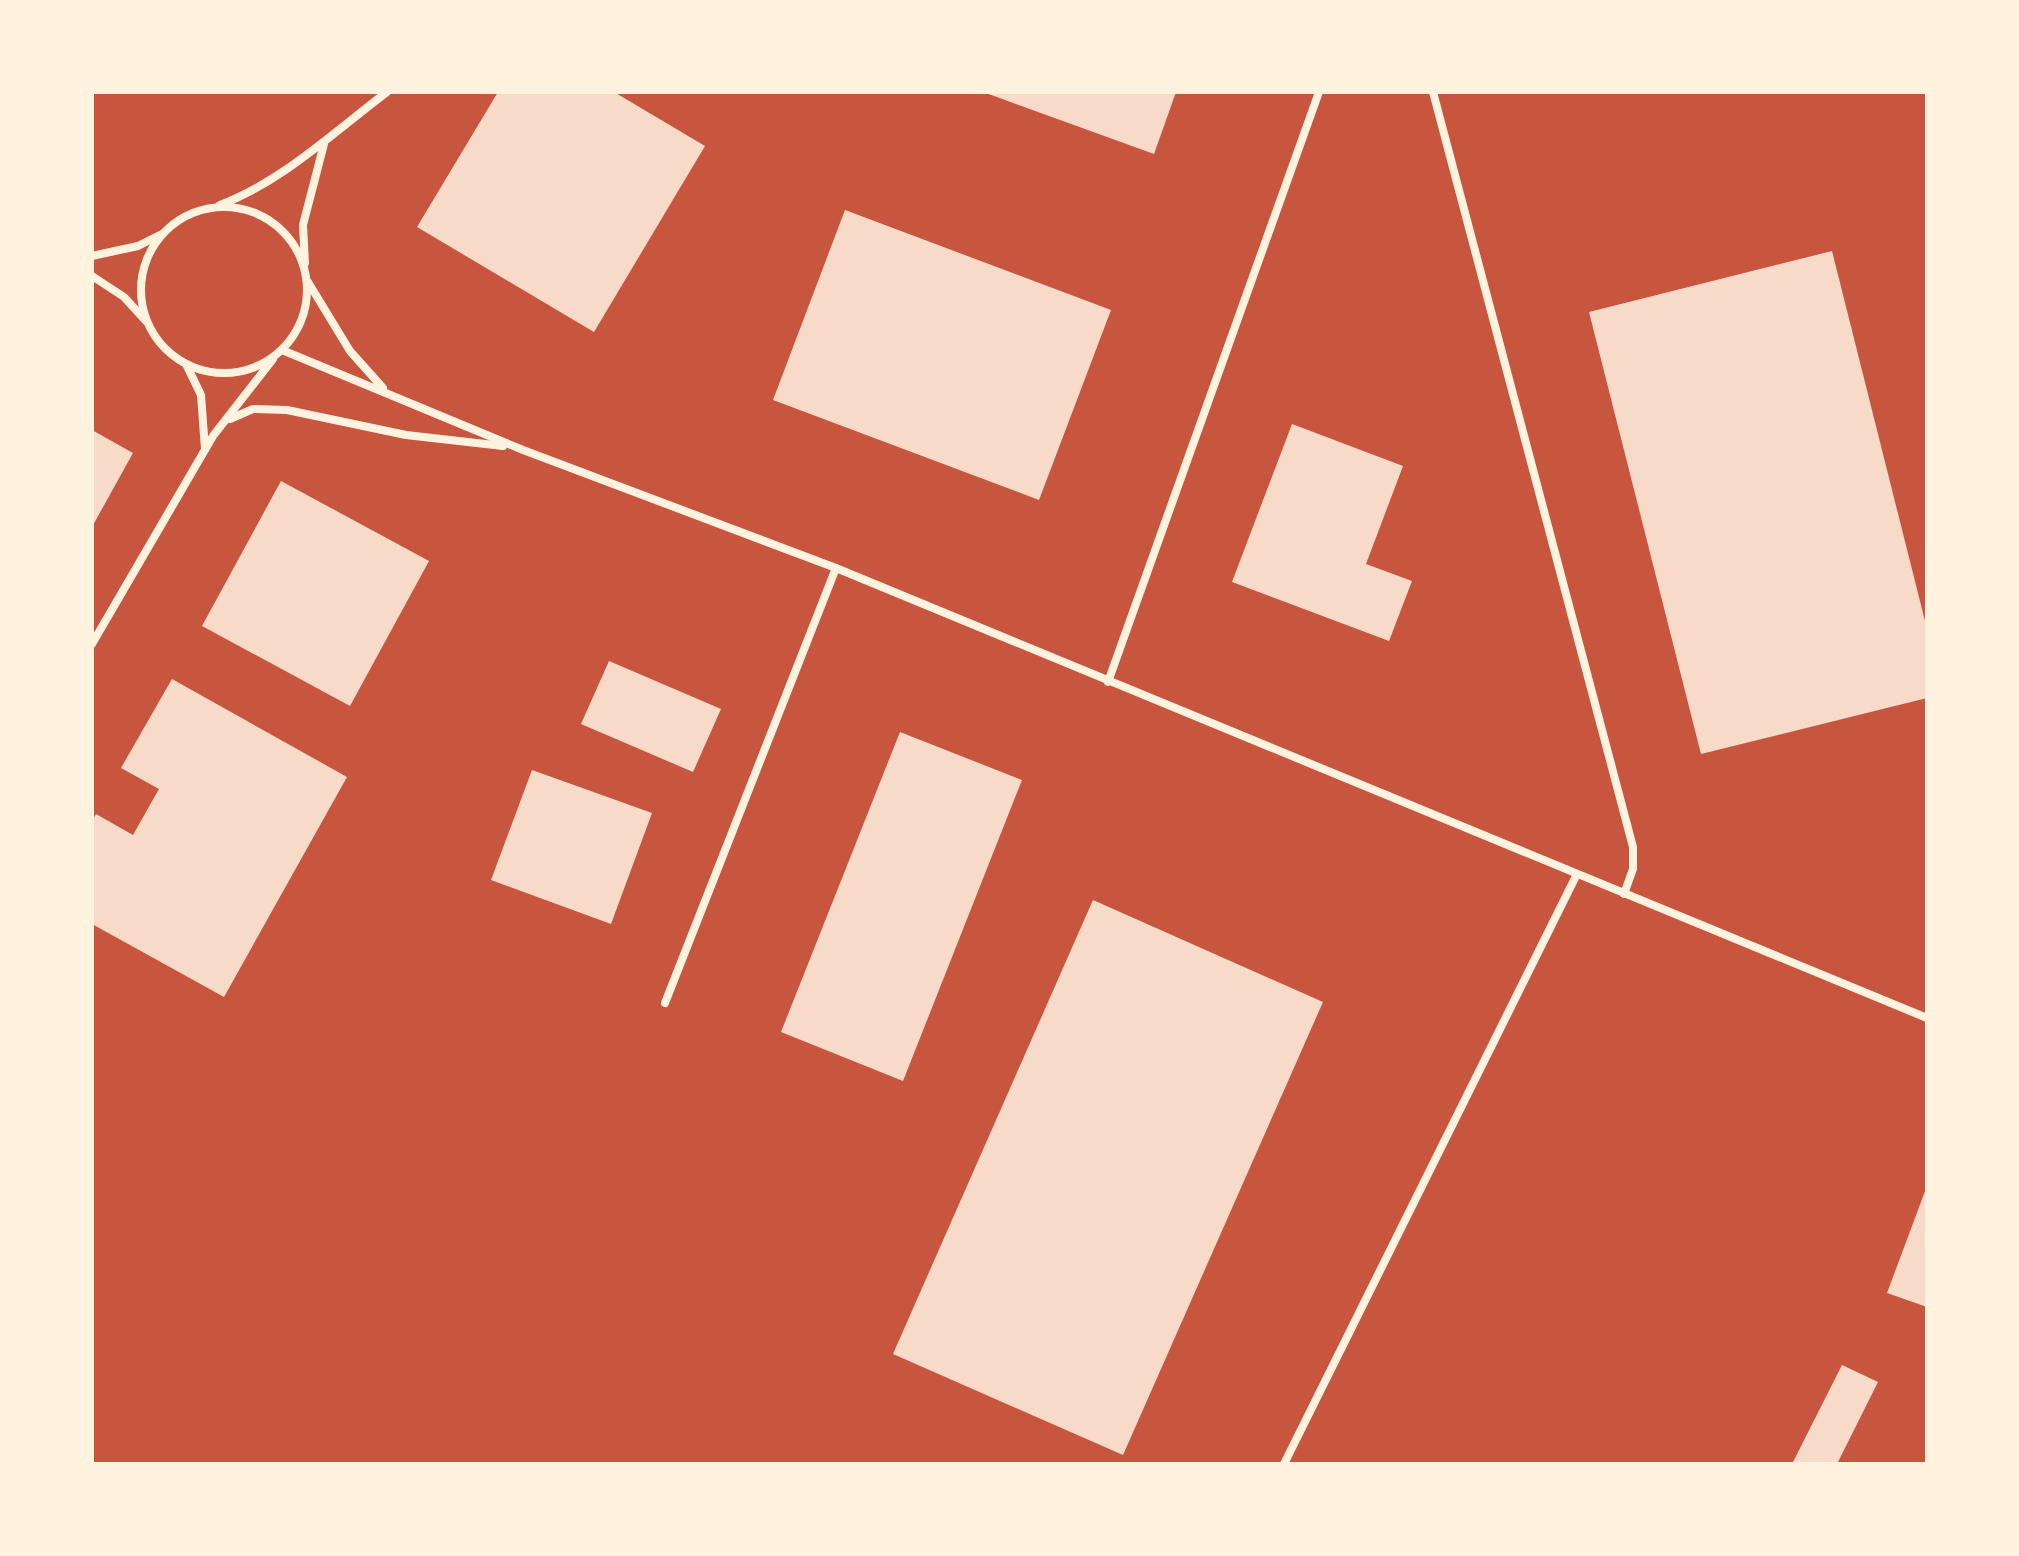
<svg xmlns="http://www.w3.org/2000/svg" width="2019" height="1556" viewBox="0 0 2019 1556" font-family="Signika,sans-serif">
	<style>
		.building { fill: #f7dbc8 }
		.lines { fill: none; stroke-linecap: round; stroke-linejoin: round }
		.minor { stroke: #fff3e0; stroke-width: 8 }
	</style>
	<rect width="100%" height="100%" fill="#c8553d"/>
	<!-- building -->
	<g class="building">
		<path d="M498,92H614L705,146L594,332L417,227Z"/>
		<path d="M983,92H1176L1154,154Z"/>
		<path d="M845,210L1111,310L1039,500L773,400Z"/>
		<path d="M1832,251L1927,629V698L1701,754L1589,312Z"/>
		<path d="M1292,424L1403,466L1366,564L1412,581L1389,641L1232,582Z"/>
		<path d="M92,430L133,453L92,527Z"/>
		<path d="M281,481L429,561L350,706L202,626Z"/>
		<path d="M609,661L721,709L693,772L581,724Z"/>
		<path d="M172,679L347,777L224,997L92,924V821L96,814L133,835L159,789L121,768Z"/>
		<path d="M900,732L1022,780L903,1081L781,1032Z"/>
		<path d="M532,770L652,813L611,924L491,880Z"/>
		<path d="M1093,900L1323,1002L1123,1455L893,1354Z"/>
		<path d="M1927,1186V1307L1887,1293Z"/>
		<path d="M1842,1365L1878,1382L1837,1464H1792Z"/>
	</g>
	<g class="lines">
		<!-- minor -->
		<g class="minor">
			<path d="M1433,92L1633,847V869L1624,894"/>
			<path d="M220,205C283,181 334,132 387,92"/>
			<circle cx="224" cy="290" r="83"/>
			<path d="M92,256L138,246L162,234"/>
			<path d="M305,263L303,225L324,144"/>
			<path d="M92,276L124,297L146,321"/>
			<path d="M308,282L350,351L383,388"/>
			<path d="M282,350L523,450L836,568L1927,1018"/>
			<path d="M186,364L201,395L205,449"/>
			<path d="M230,419L253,409L287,410L406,435L503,446"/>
			<path d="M92,644L213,436L273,359"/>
			<path d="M1108,682L1319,92"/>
			<path d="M665,1003L836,568"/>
			<path d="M1284,1464L1577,874"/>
		</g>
	</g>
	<!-- border -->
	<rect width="2019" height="1556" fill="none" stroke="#fff3e0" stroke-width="188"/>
</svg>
